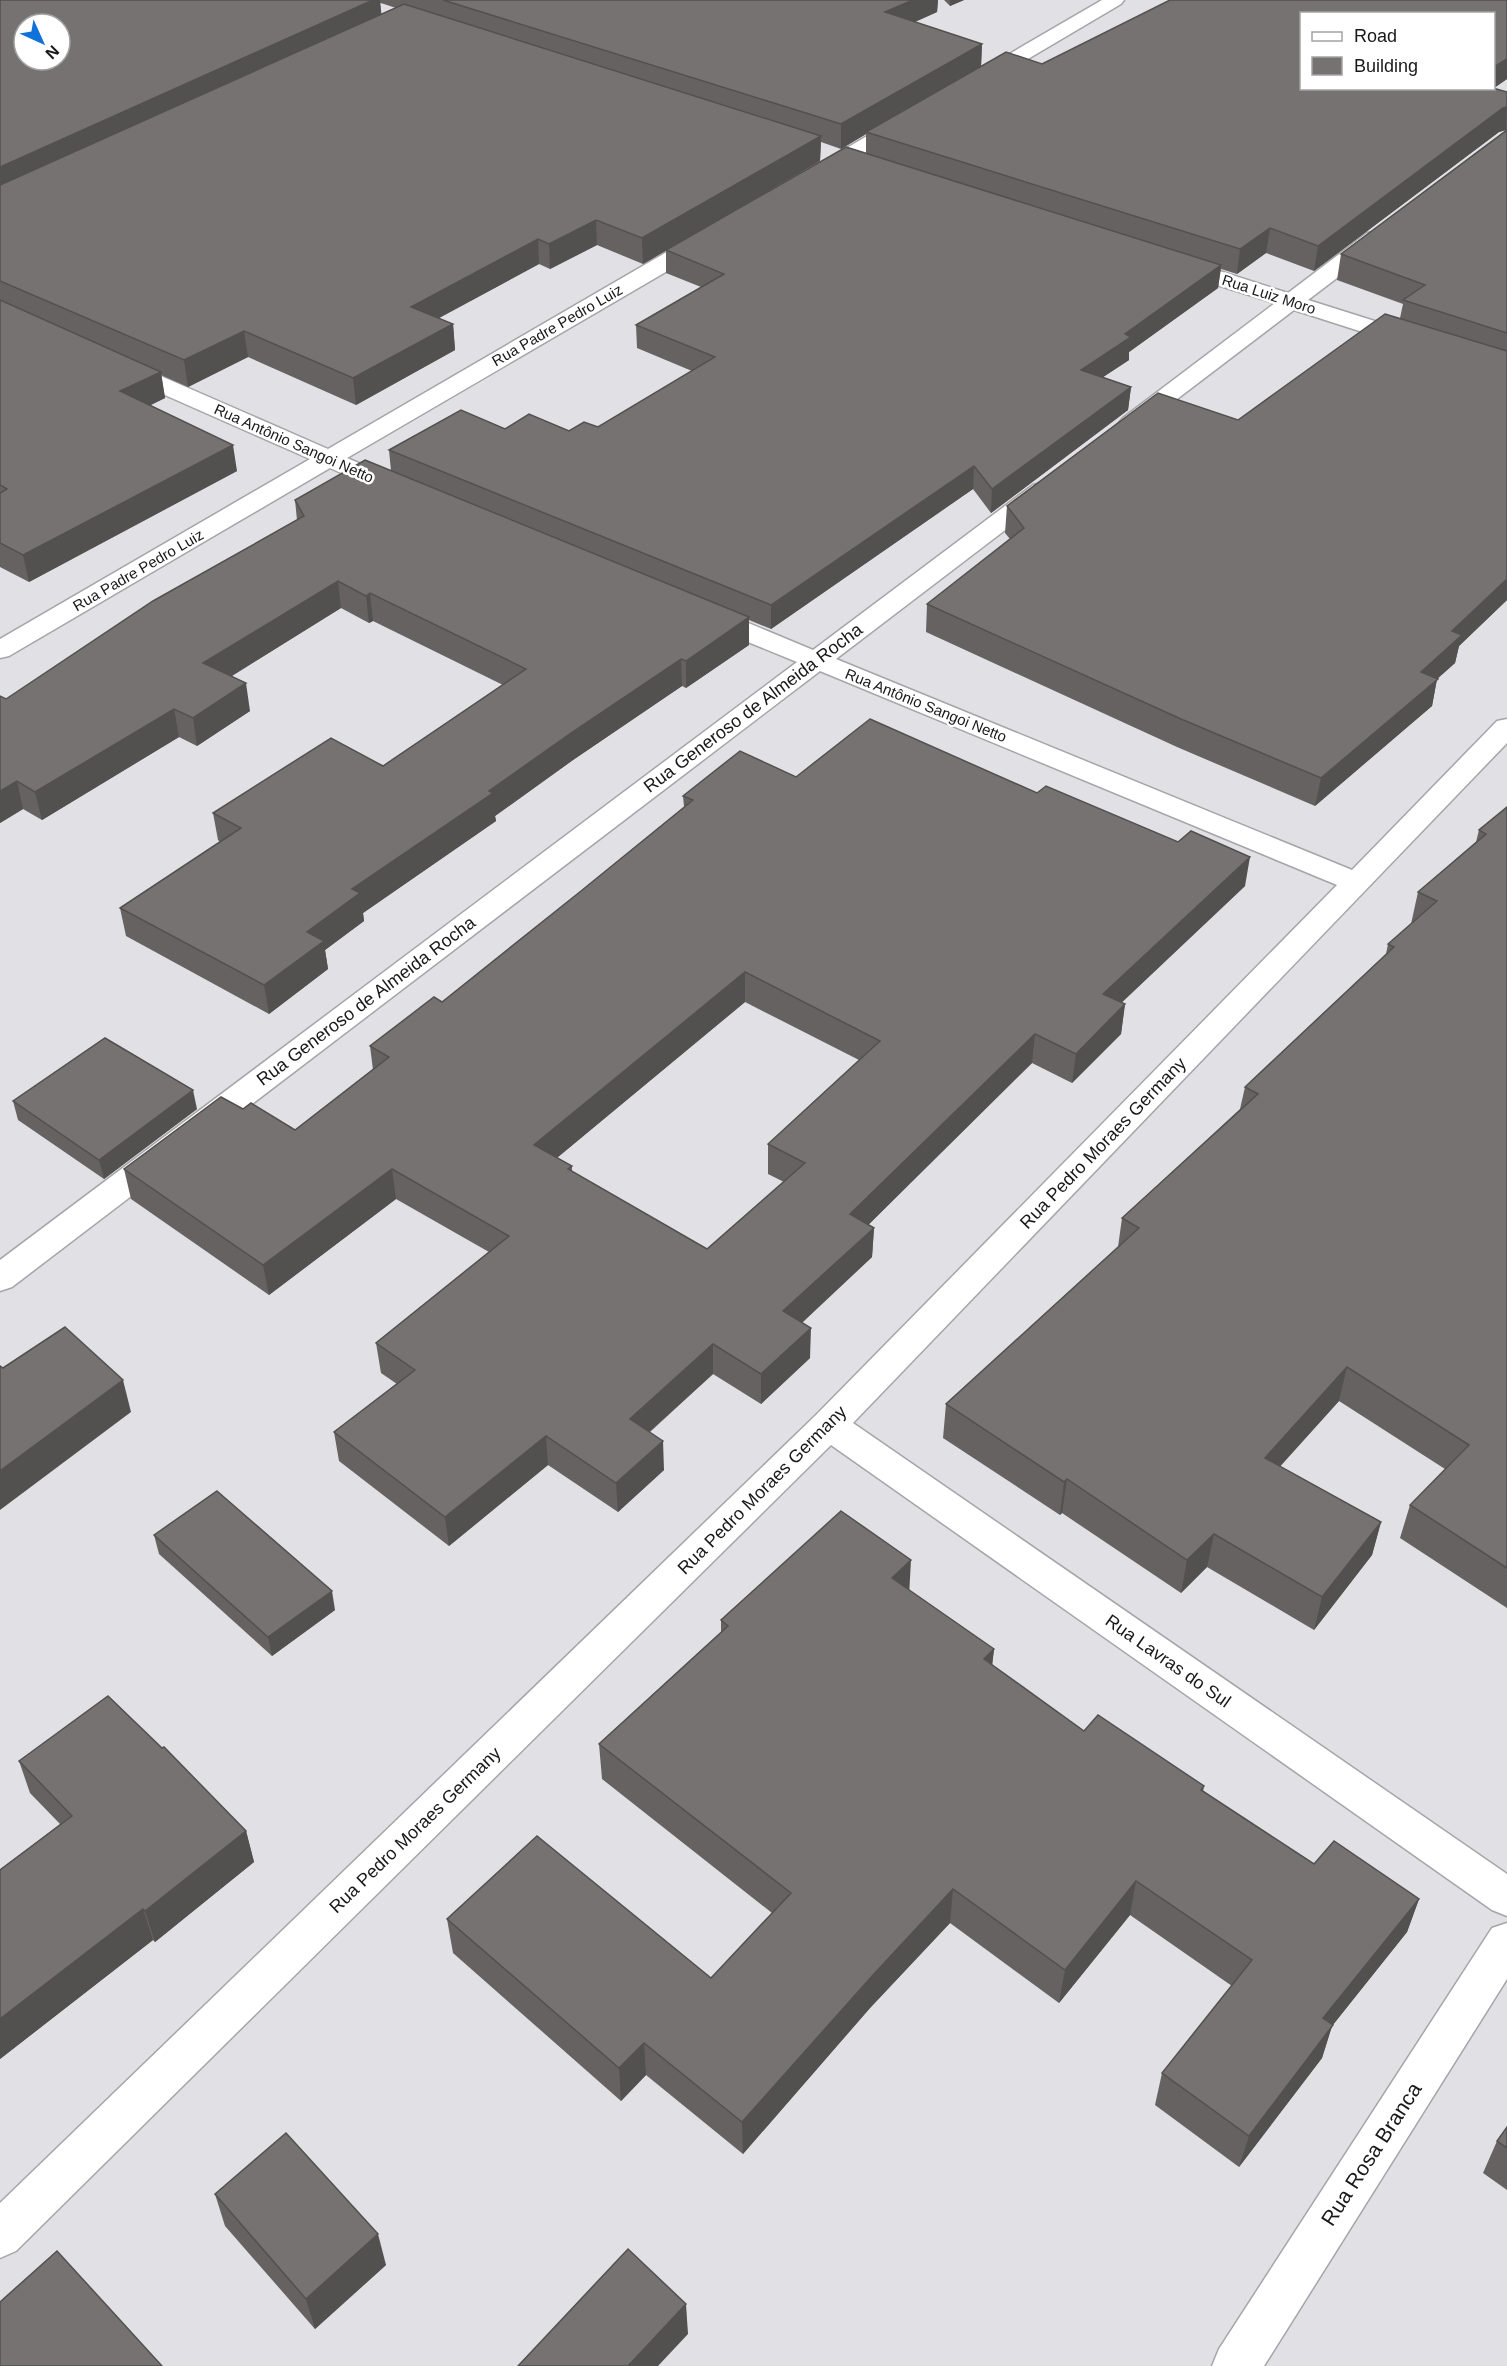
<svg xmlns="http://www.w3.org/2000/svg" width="1507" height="2366" viewBox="0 0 1507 2366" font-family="Arial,sans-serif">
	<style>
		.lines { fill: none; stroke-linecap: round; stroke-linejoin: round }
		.minor-casing { stroke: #a5a5a9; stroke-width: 3 }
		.minor { fill: #fff; fill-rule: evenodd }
		.wall { fill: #666262; fill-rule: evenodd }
		.shaded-wall { fill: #535050 }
		.building { fill: #777272; stroke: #535050; stroke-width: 1.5; fill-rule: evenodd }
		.labels { text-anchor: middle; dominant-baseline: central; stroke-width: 5; stroke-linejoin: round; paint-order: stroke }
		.far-street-label { font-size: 15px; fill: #18181a; stroke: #fff }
		.street-label { font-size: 18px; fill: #18181a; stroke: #fff }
		.near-street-label { font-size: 21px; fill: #18181a; stroke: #fff }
	</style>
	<rect width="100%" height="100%" fill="#e1e1e5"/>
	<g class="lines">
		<defs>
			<g id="minor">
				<path d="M1102,0H1124L1121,4L989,82H975L972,78L975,74Z"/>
				<path d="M903,117L910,119L913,123L910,127L825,177H811L808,173L811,169L896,119Z"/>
				<path d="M1375,232L1383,233L1386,238L1383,243L1308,300L1419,335L1422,340L1419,345L1411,347L1403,345L1294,310L1139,428L1131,430L1123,428L1119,423L1123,418L1275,303L1169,270L1166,265L1169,260L1177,259L1185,260L1288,293L1367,233Z"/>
				<path d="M704,234L712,235L715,240L712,245L347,458L400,481L403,486L400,491L391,493L382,491L330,468L9,656L0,658V639L310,459L115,373L112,368L115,363L123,361L131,363L328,449L696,235Z"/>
				<path d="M1042,483L1051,485L1054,490L1051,495L836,659L1352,870L1497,721L1507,719V743L853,1423L1507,1874V1916L1492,1910L831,1445L16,2251L0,2258V2203L816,1415L1337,885L820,671L12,1287L0,1291V1260L797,662L699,622L695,616L699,610L708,608L717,610L813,650L1033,485Z"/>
				<path d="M1507,1923V1979L1264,2366H1212L1219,2349L1492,1928Z"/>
			</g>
		</defs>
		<!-- minor casing -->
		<use href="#minor" class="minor-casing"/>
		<!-- minor -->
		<use href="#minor" class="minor"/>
	</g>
	<!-- wall -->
	<g class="wall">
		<path d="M0,0H938L937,12L915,22L982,44L981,66L1042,64L1507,0V79L1494,88V14L1302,88L1507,92V600L1459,646L1455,663L1437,679L1432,706L1315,806L1177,747L926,632L927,604L1010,539L1005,533L1007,506L1238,420L1400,318L1403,304L1337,280L1341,254L1507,130H1506L1499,132L1314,271L1266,253L1237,274L1221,269L1218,288L1129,352V360L1103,377L1131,387L1128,410L991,513L973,489L771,629L749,620V645L686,688L682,686L573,760L495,816L496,821L363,913L364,921L325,950L328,969L269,1014L126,936L120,908L220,842L218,840L213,813L383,766L503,685L373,621L369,623L341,608L231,676L250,711L197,746L179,737L42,820L23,809L0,823L6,699L297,520L295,500L391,471L389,450L505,429L569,431L598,427L692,371L637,348L636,325L701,287L666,273V250L866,153V134L841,149L821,142L820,161L643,264L597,245L550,269L539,264L439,318L453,324L455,350L356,405L248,357L188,387L161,375L165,398L150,405L237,471L29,582L0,567ZM380,3L384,4L396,8L381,14Z"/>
		<path d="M944,0H964L950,6Z"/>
		<path d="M796,777L1245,886L1121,1003L1125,1004L1121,1034L1072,1083L1032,1063L868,1225L874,1228L872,1257L802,1323L810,1358L761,1404L713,1374L650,1432L664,1470L618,1512L548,1465L449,1546L339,1461L334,1432L397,1384L381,1373L376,1343L489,1252L396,1199L269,1295L131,1199L124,1169L243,1109L295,1130L373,1070L370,1046L442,1002L581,891L684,807L683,796ZM745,1002L859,1060L768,1144V1174L784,1182L707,1249L572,1172V1166L557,1158Z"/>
		<path d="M1507,807V1608L1400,1538L1410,1505L1445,1469L1339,1401L1280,1466L1381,1522L1372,1555L1314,1630L1207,1567L1181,1593L1062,1513L1060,1515L943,1438L946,1404L1118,1247L1122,1218L1240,1109L1245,1087L1386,954L1388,944L1411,924L1418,892L1476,842L1479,830Z"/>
		<path d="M13,1101L197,1109L104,1179L18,1120Z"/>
		<path d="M154,1535L335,1610L272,1656L159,1554Z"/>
		<path d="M909,1590L994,1649L992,1665L1084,1731L1204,1786L1203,1792L1314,1864L1419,1899L1407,1932L1332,2026L1322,2058L1239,2167L1155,2105L1162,2073L1232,1986L1130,1915L1059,2003L950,1923L870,2008L743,2154L646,2075L621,2101L453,1953L447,1919L711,1978L772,1913L602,1779L599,1744L721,1632V1620Z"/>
		<path d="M19,1761L246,1831L254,1862L155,1942L153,1940L0,2059V1870L60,1824L30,1793Z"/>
		<path d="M1507,2127V2190L1483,2173L1497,2141Z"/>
		<path d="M215,2194L386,2265L315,2329L225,2226Z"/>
	</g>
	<!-- shaded-wall -->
	<g class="shaded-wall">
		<path d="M373,0H380L382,20L0,194V167Z"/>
		<path d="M913,0H938L937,12L885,35V12Z"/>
		<path d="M950,0H964L950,6Z"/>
		<path d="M982,44L981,67L866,132V134L841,149V124Z"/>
		<path d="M1507,59V79L1494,88V67Z"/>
		<path d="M1507,107L1506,130L1499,132L1314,271L1318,246L1503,108Z"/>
		<path d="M821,136L820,161L643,264L642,238Z"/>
		<path d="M596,220L597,245L550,269L549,244Z"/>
		<path d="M1270,228L1266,253L1237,274L1240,249Z"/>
		<path d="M538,239L539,264L413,332L411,307Z"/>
		<path d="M1221,265L1218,288L1129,352V360L1079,393L1081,370L1125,334Z"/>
		<path d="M453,324L455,350L356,405L353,378Z"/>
		<path d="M244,331L248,357L188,387L184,360Z"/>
		<path d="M161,372L165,398L125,418L120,391Z"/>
		<path d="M1131,387L1128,410L991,513L992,489Z"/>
		<path d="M233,445L237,471L29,582L23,555Z"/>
		<path d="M974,466L973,489L771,629V605Z"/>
		<path d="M1507,579V600L1459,646L1455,663L1437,679L1432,706L1315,806L1321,778L1452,631Z"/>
		<path d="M338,581L341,608L208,691L203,663Z"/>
		<path d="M370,593L373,621L369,623L366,596Z"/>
		<path d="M749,617V645L686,688V661Z"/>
		<path d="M681,659L682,686L573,760L495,816L496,821L363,913L364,921L325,950L328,969L269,1014L264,985L307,932L352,889L571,733Z"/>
		<path d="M246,683L250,711L197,746L193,718Z"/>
		<path d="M174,709L179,737L42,820L35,792Z"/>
		<path d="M17,781L23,809L0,823V791Z"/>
		<path d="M1250,857L1245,886L1099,1024L1103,994Z"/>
		<path d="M745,972V1002L536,1175L534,1145Z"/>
		<path d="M1125,1004L1121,1034L1072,1083L1076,1054Z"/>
		<path d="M1035,1034L1032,1063L849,1244L850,1214Z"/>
		<path d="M193,1090L197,1109L104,1179L99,1160Z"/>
		<path d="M392,1169L396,1199L269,1295L263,1265Z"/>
		<path d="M874,1228L872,1257L782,1341L783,1311Z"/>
		<path d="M811,1328L810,1358L761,1404V1374Z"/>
		<path d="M713,1344V1374L631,1448L630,1419Z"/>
		<path d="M1347,1367L1339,1401L1258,1491L1265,1458Z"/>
		<path d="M123,1380L131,1412L0,1510V1471Z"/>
		<path d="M546,1436L548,1465L449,1546L445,1517Z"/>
		<path d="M663,1441L664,1470L618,1512L616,1483Z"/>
		<path d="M1067,1479L1062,1513L1060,1515L1064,1482Z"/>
		<path d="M1381,1522L1372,1555L1314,1630L1322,1597Z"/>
		<path d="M1214,1534L1207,1567L1181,1593L1187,1560Z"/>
		<path d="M911,1560L909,1596L892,1578Z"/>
		<path d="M332,1591L335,1610L272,1656L268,1637Z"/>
		<path d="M994,1649L990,1684L984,1659Z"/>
		<path d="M246,1831L254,1862L155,1942L145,1911Z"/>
		<path d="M1136,1881L1130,1915L1059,2003L1065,1970Z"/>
		<path d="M953,1889L950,1923L870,2008L743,2154L742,2122L873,1975Z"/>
		<path d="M1419,1899L1407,1932L1332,2026L1322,2058L1239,2167L1249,2136L1323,2018Z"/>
		<path d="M143,1909L153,1940L0,2059V2019Z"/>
		<path d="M644,2043L646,2075L621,2101L619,2068Z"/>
		<path d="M378,2234L386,2265L315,2329L306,2299Z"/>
		<path d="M686,2304L688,2334L658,2366H628Z"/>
	</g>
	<!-- building -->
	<g class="building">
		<path d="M0,0H373L0,167ZM24,24H60V60H24Z"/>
		<path d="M443,0H913L885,12L982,44L841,124Z"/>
		<path d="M1170,0H1507V59L1494,67V14H1302V88H1493L1507,92V107L1503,108L1318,246L1270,228L1240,249L866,132L1006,52L1042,64Z"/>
		<path d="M404,4L821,136L642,238L596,220L549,244L538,239L411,307L453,324L353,378L244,331L184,360L0,281V185Z"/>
		<path d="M1507,130V333L1403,300L1425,285L1341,254Z"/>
		<path d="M846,147L1221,265L1125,334L1131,337L1081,370L1131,387L992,489L974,466L771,605L389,450L461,410L505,429L529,414L569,431L584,422L598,427L715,357L636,325L724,274L666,250Z"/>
		<path d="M0,300L161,372L120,391L233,445L23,555L0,543V493L7,489L0,485Z"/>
		<path d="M1385,314L1507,351V579L1452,631L1462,635L1421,672L1438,679L1321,778L1181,719L927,604L1024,528L1007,506L1158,393L1238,420Z"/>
		<path d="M365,460L749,617L686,661L681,659L571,733L489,791L493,793L352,889L360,893L307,932L324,941L264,985L120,908L241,828L213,813L331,738L383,766L526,669L370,593L366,596L338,581L203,663L246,683L193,718L174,709L35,792L17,781L0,791V696L6,699L153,601L304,516L295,500Z"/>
		<path d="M870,719L1037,793L1046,786L1178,842L1191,831L1250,857L1103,994L1125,1004L1076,1054L1035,1034L850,1214L874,1228L783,1311L811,1328L761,1374L713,1344L630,1419L663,1441L616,1483L546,1436L445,1517L334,1432L415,1370L376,1343L509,1236L392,1169L263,1265L124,1169L221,1097L243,1109L251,1103L295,1130L389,1057L370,1046L434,997L442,1002L581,891L693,800L683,796L740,751L796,777ZM745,972L880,1041L768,1144L805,1163L707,1249L568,1169L572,1166L534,1145Z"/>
		<path d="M1507,807V1568L1410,1505L1469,1445L1347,1367L1265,1458L1381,1522L1322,1597L1214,1534L1187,1560L1067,1479L1064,1482L946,1404L1139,1228L1122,1218L1258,1094L1245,1087L1394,947L1388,944L1437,901L1418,892L1486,834L1479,830Z"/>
		<path d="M105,1038L193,1090L99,1160L13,1101Z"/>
		<path d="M65,1327L123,1380L0,1471V1366L3,1368Z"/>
		<path d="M217,1491L332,1591L268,1637L154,1535Z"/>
		<path d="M841,1511L911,1560L892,1578L994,1649L984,1659L1084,1731L1098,1715L1204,1786L1201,1790L1314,1864L1334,1841L1419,1899L1323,2018L1333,2025L1249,2136L1162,2073L1252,1960L1136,1881L1065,1970L953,1889L873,1975L742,2122L644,2043L619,2068L447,1919L537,1836L711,1978L791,1893L599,1744L728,1626L721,1620Z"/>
		<path d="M108,1696L162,1748L164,1747L246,1831L145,1911L143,1909L0,2019V1870L72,1816L19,1761Z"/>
		<path d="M1507,2127V2148L1497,2141Z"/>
		<path d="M286,2133L378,2234L306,2299L215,2194Z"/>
		<path d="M628,2249L686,2304L628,2366H518Z"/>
		<path d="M57,2251L162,2366H0V2302Z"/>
	</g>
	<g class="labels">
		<!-- far-street labels -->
		<g class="far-street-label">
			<text transform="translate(1269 294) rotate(18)">Rua Luiz Moro</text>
			<text transform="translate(557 325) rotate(-30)">Rua Padre Pedro Luiz</text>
			<text transform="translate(294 443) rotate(24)">Rua Antônio Sangoi Netto</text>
			<text transform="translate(138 570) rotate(-30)">Rua Padre Pedro Luiz</text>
			<text transform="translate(926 705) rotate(22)">Rua Antônio Sangoi Netto</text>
		</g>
		<!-- street labels -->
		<g class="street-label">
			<text transform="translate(753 708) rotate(-37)">Rua Generoso de Almeida Rocha</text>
			<text transform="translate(366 1001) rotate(-37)">Rua Generoso de Almeida Rocha</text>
			<text transform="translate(1103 1143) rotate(-46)">Rua Pedro Moraes Germany</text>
			<text transform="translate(762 1490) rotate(-45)">Rua Pedro Moraes Germany</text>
			<text transform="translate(1168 1661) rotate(35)">Rua Lavras do Sul</text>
			<text transform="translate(415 1830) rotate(-44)">Rua Pedro Moraes Germany</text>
		</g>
		<!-- near-street labels -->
		<g class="near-street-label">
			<text transform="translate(1371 2154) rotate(-57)">Rua Rosa Branca</text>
		</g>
	</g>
	<!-- legend -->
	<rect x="1300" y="12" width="195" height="78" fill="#ffffff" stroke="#a3a3a3" stroke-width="1.5"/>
	<rect x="1312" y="32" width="30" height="9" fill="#ffffff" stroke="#a3a3a3" stroke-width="1.5"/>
	<text x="1354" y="42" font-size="18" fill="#18181a">Road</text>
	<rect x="1312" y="57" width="30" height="18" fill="#777272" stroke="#a3a3a3" stroke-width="1.5"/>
	<text x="1354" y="72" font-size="18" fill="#18181a">Building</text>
	<!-- north arrow -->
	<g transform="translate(42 42) rotate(135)"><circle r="28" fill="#ffffff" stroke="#a3a3a3" stroke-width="1.5"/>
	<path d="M0-4.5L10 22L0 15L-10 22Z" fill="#1071d9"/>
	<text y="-9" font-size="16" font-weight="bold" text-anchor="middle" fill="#18181a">N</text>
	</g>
</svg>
